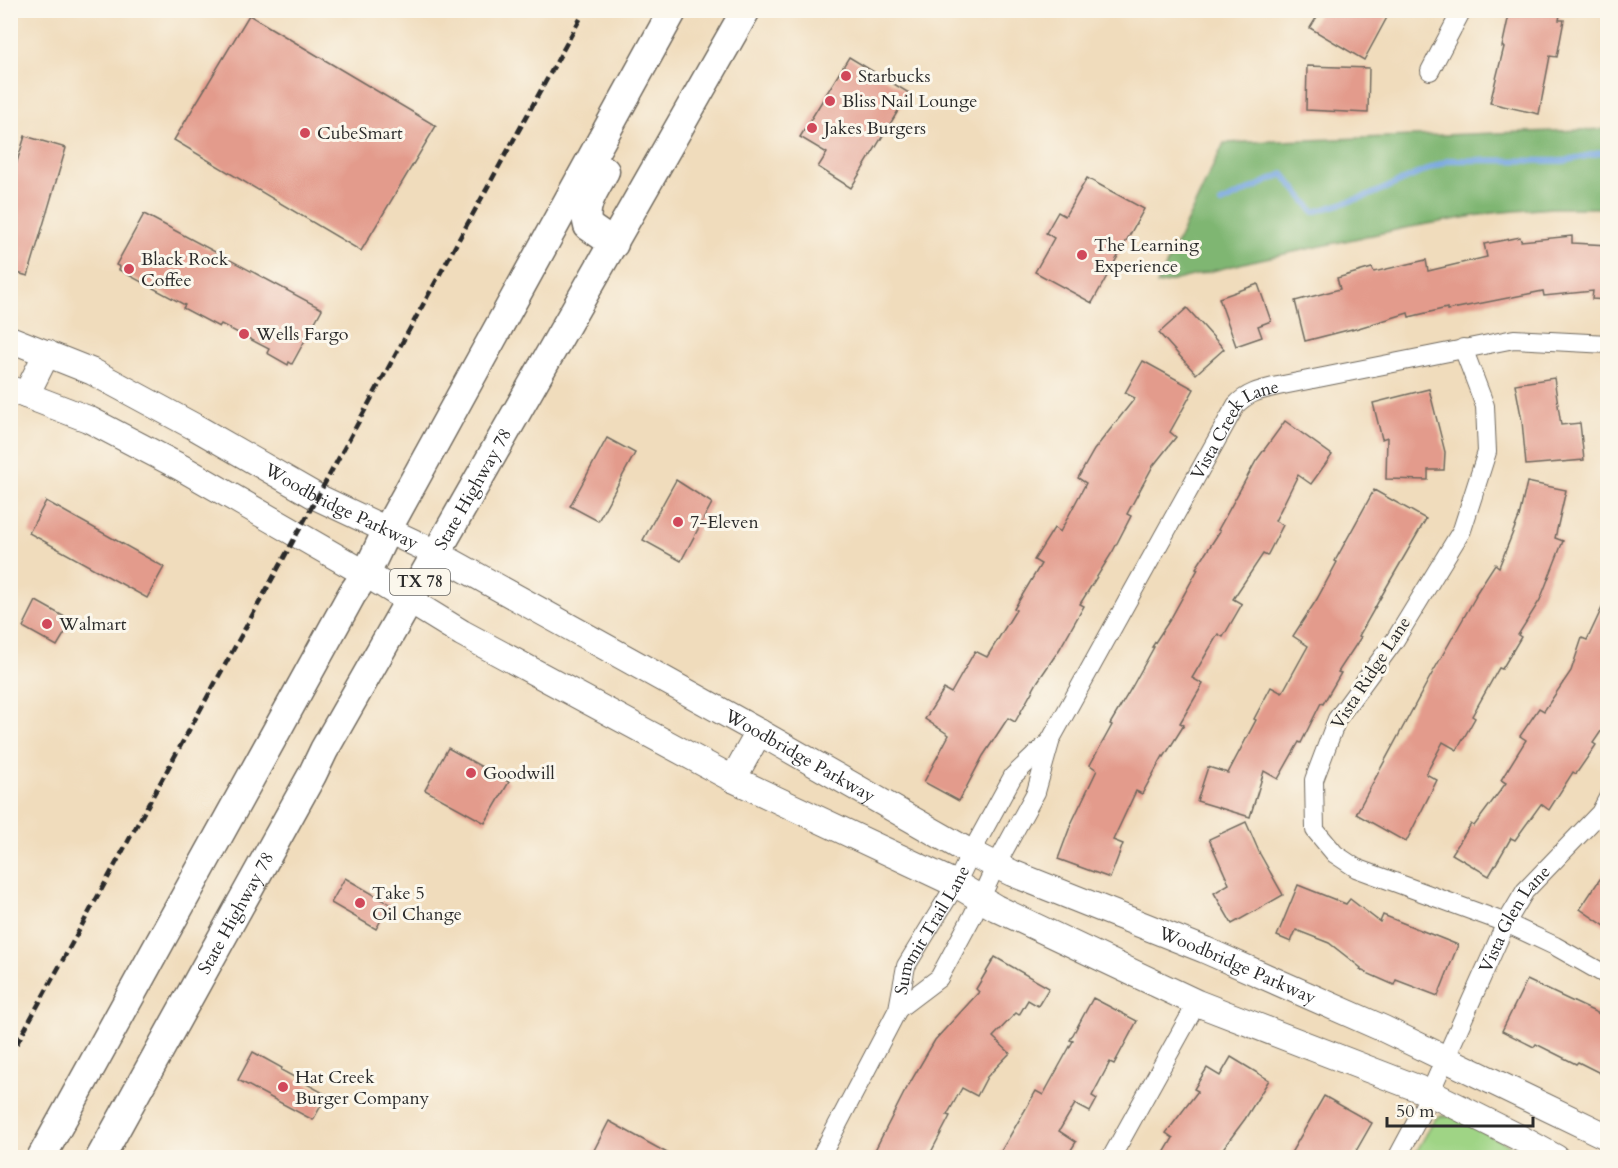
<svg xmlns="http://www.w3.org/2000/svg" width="1618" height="1168" viewBox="0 0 1618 1168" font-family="Cardo,serif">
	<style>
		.green { fill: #9fd485; stroke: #658058; stroke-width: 1.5 }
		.forest { fill: #7fb672; stroke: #55704e; stroke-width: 1.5 }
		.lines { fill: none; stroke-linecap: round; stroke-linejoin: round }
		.stream { stroke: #76a6e0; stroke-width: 6 }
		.building { fill: #e39b8c }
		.street-casing { stroke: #70695e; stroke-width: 20 }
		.secondary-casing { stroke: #70695e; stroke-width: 28 }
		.primary-casing { stroke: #70695e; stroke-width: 31 }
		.street { stroke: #fff; stroke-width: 18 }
		.secondary { stroke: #fff; stroke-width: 26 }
		.primary { stroke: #fff; stroke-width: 28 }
		.rail { stroke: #2b2b2b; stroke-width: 4.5; stroke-dasharray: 9 4.5; stroke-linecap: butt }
		.poi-dot { fill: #d1495b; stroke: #fbf7ec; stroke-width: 2 }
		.labels { text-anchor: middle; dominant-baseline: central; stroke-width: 6; stroke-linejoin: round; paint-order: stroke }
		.shield { fill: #fbf7ec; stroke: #696865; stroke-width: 1.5 }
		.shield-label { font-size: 16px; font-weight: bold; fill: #2b2b2b }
		.poi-label { font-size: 18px; fill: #2b2b2b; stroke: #fbf7ec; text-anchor: start }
		.street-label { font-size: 18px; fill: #2b2b2b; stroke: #fbf7ec }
	</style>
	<rect width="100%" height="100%" fill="#fbf7ec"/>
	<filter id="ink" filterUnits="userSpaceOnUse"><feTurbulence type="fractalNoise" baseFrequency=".0167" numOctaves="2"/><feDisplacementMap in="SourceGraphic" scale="12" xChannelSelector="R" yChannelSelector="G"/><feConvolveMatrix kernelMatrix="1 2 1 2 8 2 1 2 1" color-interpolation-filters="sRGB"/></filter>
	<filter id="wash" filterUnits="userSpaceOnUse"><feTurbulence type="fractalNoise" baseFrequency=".008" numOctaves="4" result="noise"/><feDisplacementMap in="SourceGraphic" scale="24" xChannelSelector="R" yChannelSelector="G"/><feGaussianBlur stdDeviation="1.35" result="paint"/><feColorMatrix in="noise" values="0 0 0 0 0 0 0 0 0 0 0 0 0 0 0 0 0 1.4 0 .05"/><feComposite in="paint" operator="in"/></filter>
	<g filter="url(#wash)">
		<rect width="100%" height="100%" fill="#f0dcbc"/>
		<!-- green -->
		<path class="green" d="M1440,1116H1453L1534,1158H1413L1435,1119Z"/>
		<!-- forest -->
		<path class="forest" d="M1607,129V208H1551L1492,213L1405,228L1252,261L1157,285L1224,143Z"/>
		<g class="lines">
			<!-- stream -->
			<path class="stream" d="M1221,203L1283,174L1314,212L1370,195L1449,160L1564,161L1608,151"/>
		</g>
		<g id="blocks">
			<!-- building -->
			<g class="building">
				<path d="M1321,10H1391L1364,60L1310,28Z"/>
				<path d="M1510,10H1561L1559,20H1564L1557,57L1550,56L1539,114L1490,103L1504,47H1502Z"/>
				<path d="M249,15L436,126L361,251L174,140Z"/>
				<path d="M849,57L909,93L851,188L818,167L827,153L800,137Z"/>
				<path d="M1307,66L1369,68L1368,113L1306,110Z"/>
				<path d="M25,136L66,148L28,276L10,271V184Z"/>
				<path d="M1087,178L1144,209L1092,303L1035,272L1054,238L1046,233L1058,212L1065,216Z"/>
				<path d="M144,214L322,309L292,364L289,362L288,365L267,353L269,349L221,324L219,327L183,308L185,305L119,270L120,267L116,265Z"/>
				<path d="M1572,236V243L1608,245V300L1592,299L1593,291L1544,296L1543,291L1447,310V308L1409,317L1408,313L1352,330V329L1305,341L1295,301L1340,289L1337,278L1372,268L1374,272L1426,260L1428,271L1487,257L1484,244L1520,237L1521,241Z"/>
				<path d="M1258,284L1271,321L1258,326L1262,337L1236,346L1219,298Z"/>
				<path d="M1187,308L1224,349L1196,374L1159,333Z"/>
				<path d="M1143,361L1194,389L1170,432L1176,437L1153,466L1127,514L1131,516L1113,551L1080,604L1084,606L1059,650L1038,681L1015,722L1008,718L983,756L959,801L924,782L949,735L925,719L944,689L951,693L975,651L987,657L1016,610L1014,609L1041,564L1034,560L1054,528L1060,532L1086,483L1078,478L1094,450L1135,398L1125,393Z"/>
				<path d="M1554,378L1561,425L1580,423L1584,460L1526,465L1522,421L1515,384Z"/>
				<path d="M1429,389L1445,452L1444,470H1428V480L1386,479L1387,437L1382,439L1373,403Z"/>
				<path d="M1285,421L1332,455L1311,484L1298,475L1275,521L1283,525L1267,556L1263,554L1233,599L1242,604L1223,637L1218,634L1192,678L1203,684L1180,723L1184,725L1164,757L1163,756L1142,794L1136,791L1113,840L1123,844L1110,878L1058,859L1071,824L1097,770L1090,765L1112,725L1110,724L1132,687L1154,647H1152L1171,618L1198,569L1196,568L1220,531L1218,530L1256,461Z"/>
				<path d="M607,438L635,453L598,521L570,506Z"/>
				<path d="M676,480L712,503L681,561L643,540Z"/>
				<path d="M1527,482L1566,490L1555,538L1563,541L1540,600L1518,635L1521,637L1502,669L1499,668L1472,716L1475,718L1457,750L1443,742L1426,774L1437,780L1406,842L1356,814L1429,679L1476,596L1475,595L1495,564L1499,567L1519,517Z"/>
				<path d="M1374,490L1426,519L1386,588L1359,636L1361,637L1338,672L1341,673L1323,704L1321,703L1301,743L1299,742L1278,779L1264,771L1250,817L1197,801L1208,767L1228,773L1256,720L1254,719L1271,687L1282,693L1308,646L1293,636L1317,599L1337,562L1335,561Z"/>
				<path d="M46,501L164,567L147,598L29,533Z"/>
				<path d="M1608,595V721L1593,743L1596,745L1576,774L1573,772L1549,810L1541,804L1515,840L1511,838L1489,876L1452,854L1471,824L1474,826L1506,783L1501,780L1526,740L1520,736L1539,708L1544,711L1571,671L1582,638L1587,640Z"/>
				<path d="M36,601L72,621L57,646L23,627Z"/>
				<path d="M448,748L509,782L485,823L425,790Z"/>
				<path d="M1246,822L1260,854L1283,895L1232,924L1214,893L1229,884L1209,839Z"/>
				<path d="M1608,867V928L1580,909Z"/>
				<path d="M345,878L390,904L376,929L331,903Z"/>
				<path d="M1298,885L1346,904L1350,899L1380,922L1383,915L1458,945L1438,996L1396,980L1394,985L1360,970L1361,968L1329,943L1296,930L1291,942L1277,936Z"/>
				<path d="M995,957L1049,988L1038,1006L1028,1000L1019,1015L1016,1013L993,1037L1010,1053L987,1077L977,1096L962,1088L947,1115L950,1116L928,1158H871L904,1093L935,1040L979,992L976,989Z"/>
				<path d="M1527,980L1608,1018V1077L1578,1062L1576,1064L1536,1044L1534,1047L1502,1031Z"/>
				<path d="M1093,998L1137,1021L1114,1064L1110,1062L1092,1096L1097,1099L1090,1112L1075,1104L1059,1131L1076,1142L1066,1158H997L1036,1091L1043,1095L1073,1041L1070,1040Z"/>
				<path d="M253,1052L282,1068L281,1070L327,1095L313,1120L238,1080Z"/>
				<path d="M1231,1057L1269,1080L1245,1119L1216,1158H1161L1173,1138L1166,1133L1198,1091L1194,1089L1207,1068L1220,1076Z"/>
				<path d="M1324,1096L1372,1123L1352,1158H1288Z"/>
				<path d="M609,1121L676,1158H590Z"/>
			</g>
		</g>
	</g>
	<g filter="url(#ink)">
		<use href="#blocks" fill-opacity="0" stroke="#70695e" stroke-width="1.5"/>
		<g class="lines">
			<defs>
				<g id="street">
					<path d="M1430,71L1462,10"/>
					<path d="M1463,348L1485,406L1487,452L1462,530L1395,640L1337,719L1314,780L1315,830L1335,854L1356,868L1506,923L1555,946L1608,976"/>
					<path id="s1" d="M898,1009L939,978L973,915L996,865L1036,792L1051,739L1236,405C1248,392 1262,390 1278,386L1514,339L1608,344"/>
					<path id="s2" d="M820,1158L898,1009L906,966L956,884L971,853L1013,776L1050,741"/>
					<path d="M1111,1158L1197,1003"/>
					<path id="s3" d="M1397,1158L1420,1115L1506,923L1525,891L1600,813L1608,798"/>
				</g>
				<g id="secondary">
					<path id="s4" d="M10,339L93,372L195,427L317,497L436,553L759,732L971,853L1012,873L1205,950L1384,1029L1608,1137"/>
					<path d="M10,389L88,419L182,468L366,574L462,633L733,779L956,884L996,908L1197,1003L1430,1093L1516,1136L1556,1158"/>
					<path d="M26,395L47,353"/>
					<path d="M733,779L759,732"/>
				</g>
				<g id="primary">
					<path d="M605,171C595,189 582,206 588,226L614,244"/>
					<path d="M41,1158L352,594L366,574L387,530L673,10"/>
					<path id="s5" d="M100,1158L312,775L324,750L746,10"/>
				</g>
			</defs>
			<!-- street casing -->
			<use href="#street" class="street-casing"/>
			<!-- secondary casing -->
			<use href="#secondary" class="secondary-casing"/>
			<!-- primary casing -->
			<use href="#primary" class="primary-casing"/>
			<!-- street -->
			<use href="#street" class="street"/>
			<!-- secondary -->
			<use href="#secondary" class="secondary"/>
			<!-- primary -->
			<use href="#primary" class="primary"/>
			<!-- rail -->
			<path class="rail" d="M10,1056L585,10"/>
		</g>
	</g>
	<!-- markers -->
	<g class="poi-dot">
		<circle cx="846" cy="76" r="6"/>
		<circle cx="830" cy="101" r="6"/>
		<circle cx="812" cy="128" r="6"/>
		<circle cx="305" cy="133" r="6"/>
		<circle cx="1082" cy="255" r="6"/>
		<circle cx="129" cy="269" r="6"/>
		<circle cx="244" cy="334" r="6"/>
		<circle cx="678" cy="522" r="6"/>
		<circle cx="47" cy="624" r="6"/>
		<circle cx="471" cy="773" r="6"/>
		<circle cx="360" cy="903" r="6"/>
		<circle cx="283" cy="1087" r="6"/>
	</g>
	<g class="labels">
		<!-- shield labels -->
		<rect class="shield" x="390" y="569" width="60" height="26" rx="4.5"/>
		<g class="shield-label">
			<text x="420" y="582">TX 78</text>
		</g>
		<!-- poi labels -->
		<g class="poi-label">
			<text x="858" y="76">Starbucks</text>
			<text x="842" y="101">Bliss Nail Lounge</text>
			<text x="824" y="128">Jakes Burgers</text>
			<text x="317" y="133">CubeSmart</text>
			<text x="1094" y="245">The Learning<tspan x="1094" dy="21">Experience</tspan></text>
			<text x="141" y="259">Black Rock<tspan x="141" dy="21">Coffee</tspan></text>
			<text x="256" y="334">Wells Fargo</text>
			<text x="690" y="522">7-Eleven</text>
			<text x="59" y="624">Walmart</text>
			<text x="483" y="773">Goodwill</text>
			<text x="372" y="893">Take 5<tspan x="372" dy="21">Oil Change</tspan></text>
			<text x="295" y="1077">Hat Creek<tspan x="295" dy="21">Burger Company</tspan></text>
		</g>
		<!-- street labels -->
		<g class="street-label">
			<text stroke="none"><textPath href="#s1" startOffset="680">Vista Creek Lane</textPath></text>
			<text stroke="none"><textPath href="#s5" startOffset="766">State Highway 78</textPath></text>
			<text stroke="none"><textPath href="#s4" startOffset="372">Woodbridge Parkway</textPath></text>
			<text transform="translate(1371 673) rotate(-57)">Vista Ridge Lane</text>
			<text stroke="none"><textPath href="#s4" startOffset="894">Woodbridge Parkway</textPath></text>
			<text stroke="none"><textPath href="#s5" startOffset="280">State Highway 78</textPath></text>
			<text stroke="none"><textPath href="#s3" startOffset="267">Vista Glen Lane</textPath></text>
			<text stroke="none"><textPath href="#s2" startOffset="255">Summit Trail Lane</textPath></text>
			<text stroke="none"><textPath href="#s4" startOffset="1380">Woodbridge Parkway</textPath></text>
		</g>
	</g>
	<!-- margin -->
	<rect width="1618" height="1168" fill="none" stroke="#fbf7ec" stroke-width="36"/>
	<!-- scale -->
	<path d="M1387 1117v9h146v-9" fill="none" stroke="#2b2b2b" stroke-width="3"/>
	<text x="1396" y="1117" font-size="18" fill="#2b2b2b" stroke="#fbf7ec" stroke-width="4.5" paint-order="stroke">50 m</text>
</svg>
